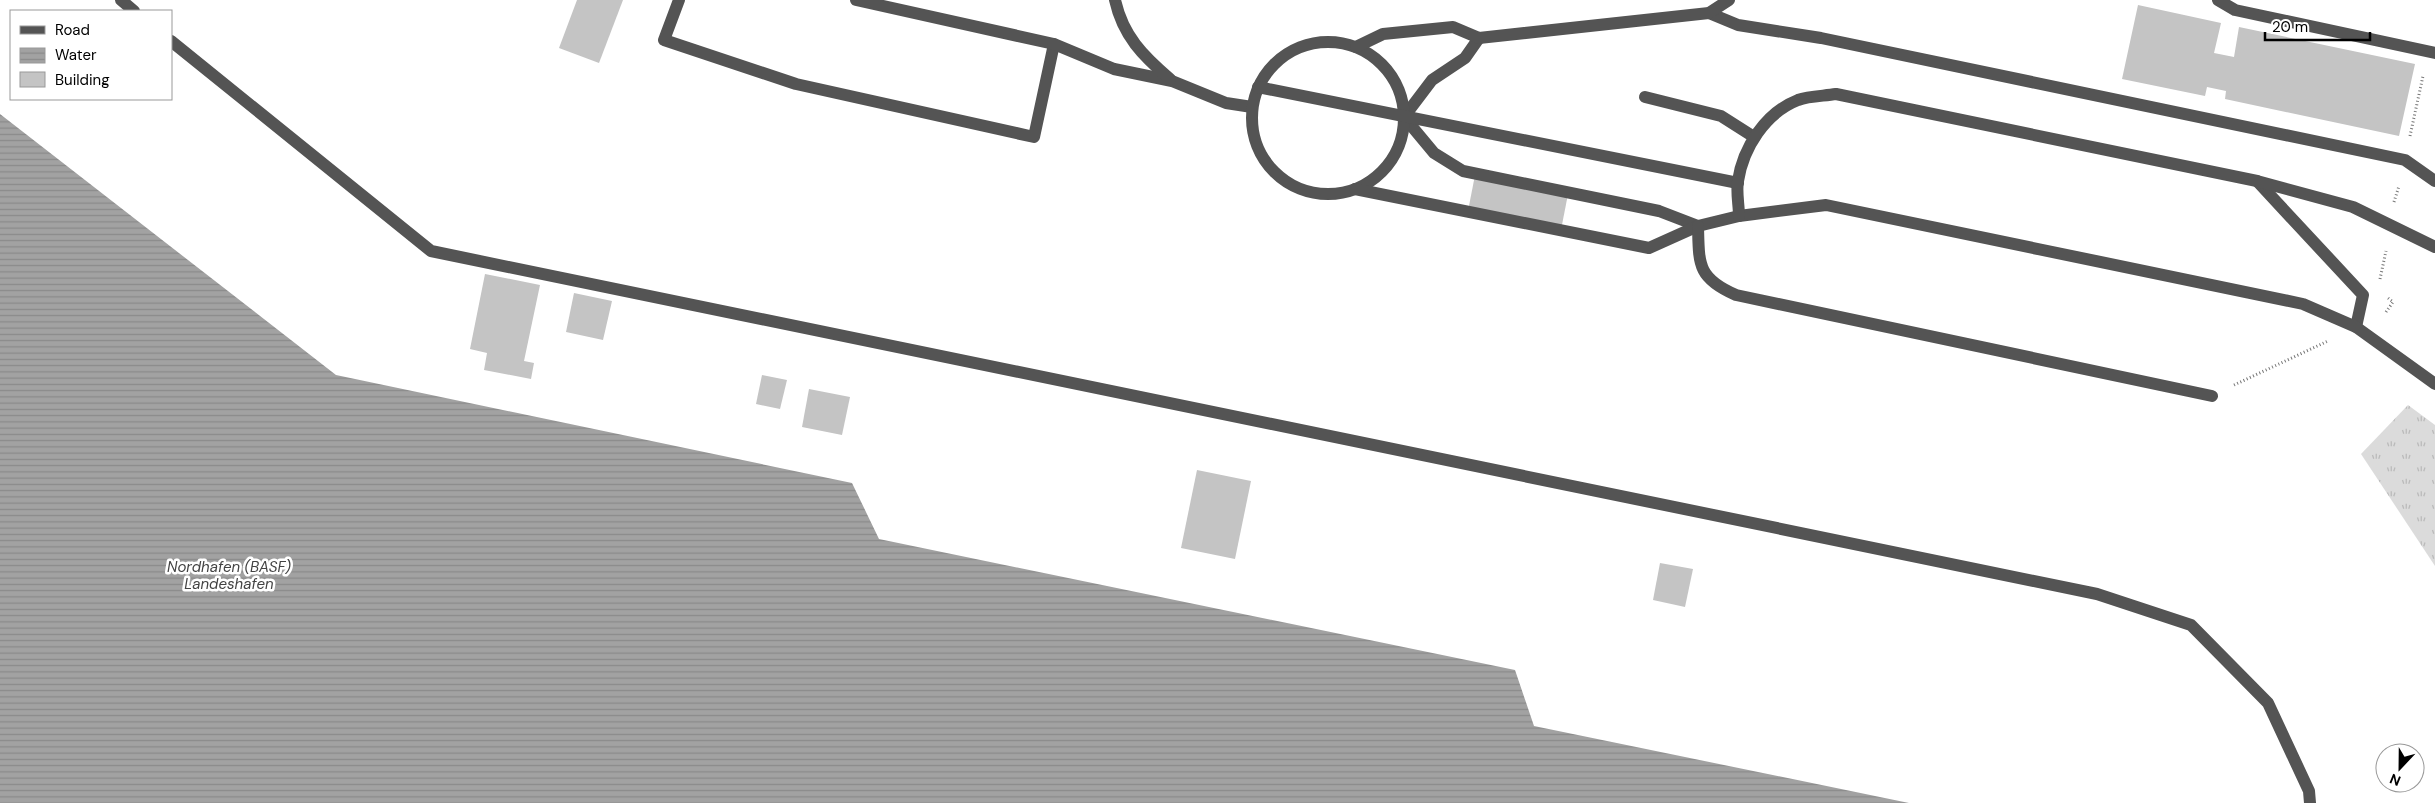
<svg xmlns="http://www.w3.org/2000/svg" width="2435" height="803" viewBox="0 0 2435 803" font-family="'DM Sans',sans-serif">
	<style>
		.grass { fill: url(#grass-tufts) }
		.water { fill: url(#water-rules) }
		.building { fill: #c4c4c4 }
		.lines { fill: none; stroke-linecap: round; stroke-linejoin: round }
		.path { stroke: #767676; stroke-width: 3; stroke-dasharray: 1 2.5; stroke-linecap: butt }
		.minor { stroke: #545454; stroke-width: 12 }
		.labels { text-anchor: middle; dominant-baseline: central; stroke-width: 5; stroke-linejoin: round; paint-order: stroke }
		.water-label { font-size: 15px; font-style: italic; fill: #434343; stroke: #fff }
	</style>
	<defs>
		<pattern id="grass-tufts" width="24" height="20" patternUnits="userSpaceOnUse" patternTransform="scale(1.25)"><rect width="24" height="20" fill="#dbdbdb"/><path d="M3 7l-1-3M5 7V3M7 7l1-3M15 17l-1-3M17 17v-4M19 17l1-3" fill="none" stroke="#bababa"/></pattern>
		<pattern id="water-rules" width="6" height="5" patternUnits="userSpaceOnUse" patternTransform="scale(1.25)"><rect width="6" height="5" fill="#a2a2a2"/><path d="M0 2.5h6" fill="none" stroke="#8a8a8a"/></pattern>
	</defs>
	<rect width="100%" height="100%" fill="#fff"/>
	<!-- grass -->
	<path class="grass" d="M2408,405L2435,425V566L2361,454Z"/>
	<!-- water -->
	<path class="water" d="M0,114L336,375L852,483L879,539L1515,670L1534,726L1909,803H0Z"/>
	<!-- building -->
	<g class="building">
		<path d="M577,0H623L599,63L559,48Z"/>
		<path d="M2138,5L2221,23L2214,53L2234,57L2239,27L2415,64L2399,136L2225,99L2226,91L2207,87L2205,96L2122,79Z"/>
		<path d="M1476,170L1569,189L1560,235L1467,216Z"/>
		<path d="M485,274L540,285L524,361L534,363L531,379L484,370L487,353L470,349Z"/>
		<path d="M574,293L612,301L603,340L566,332Z"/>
		<path d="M762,375L787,380L780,409L756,404Z"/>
		<path d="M809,389L850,397L842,435L802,427Z"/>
		<path d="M1197,470L1251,481L1235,559L1181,548Z"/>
		<path d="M1660,563L1693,569L1685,607L1653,600Z"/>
	</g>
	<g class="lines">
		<!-- path -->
		<g class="path">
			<path d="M2410,136L2423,76"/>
			<path d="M2394,202L2399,186"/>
			<path d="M2380,279L2386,251"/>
			<path d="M2386,312L2393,302L2388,298"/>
			<path d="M2234,385L2328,341"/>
		</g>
		<!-- minor -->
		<g class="minor">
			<path d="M121,0L134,11"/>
			<path d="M679,0L664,40L796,84L1034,137L1054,44"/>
			<path d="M856,0L1054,44L1114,69L1172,81L1226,103L1252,107"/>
			<path d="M1115,0C1123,36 1143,56 1170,79"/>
			<path d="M2218,0L2235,10L2435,53"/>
			<path d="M1709,13L1738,25L1821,38L2405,160L2435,181"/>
			<path d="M1479,38L1465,58L1432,80L1404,117L1434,153L1463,171L1659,211L1698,226"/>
			<path d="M171,41L431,251L2097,594L2191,625L2268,703L2309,791L2310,803"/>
			<circle cx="1328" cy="118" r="76"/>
			<path d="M1356,47L1383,34L1453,27L1479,38L1709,13L1729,0"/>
			<path d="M1258,87L1738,183"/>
			<path d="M1645,97L1721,116L1754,137"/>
			<path d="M2257,181L2363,295L2356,327"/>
			<path d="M1355,189L1649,248L1698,226L1739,216L1826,205L2303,304L2356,327L2435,384"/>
			<path d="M1739,216C1739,205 1736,192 1738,181C1743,148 1765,113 1798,100C1809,96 1824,96 1836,94L2257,181L2353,207L2435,247"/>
			<path d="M1698,226C1699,264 1697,278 1736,295L2212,396"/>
		</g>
	</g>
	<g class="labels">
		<!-- water labels -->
		<g class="water-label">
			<text x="229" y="567">Nordhafen (BASF)<tspan x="229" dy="17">Landeshafen</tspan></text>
		</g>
	</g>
	<!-- legend -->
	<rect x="10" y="10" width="162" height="90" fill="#ffffff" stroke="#999999"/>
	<rect x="20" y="26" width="25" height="8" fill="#545454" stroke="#999999"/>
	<text x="55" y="35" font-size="15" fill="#000000">Road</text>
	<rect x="20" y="48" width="25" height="15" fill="url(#water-rules)" stroke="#999999"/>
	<text x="55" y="60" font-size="15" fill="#000000">Water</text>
	<rect x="20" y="72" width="25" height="15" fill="#c4c4c4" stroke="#999999"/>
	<text x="55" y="85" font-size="15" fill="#000000">Building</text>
	<!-- north arrow -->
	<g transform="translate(2400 768) rotate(202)"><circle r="24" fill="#ffffff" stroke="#999999"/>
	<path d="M0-4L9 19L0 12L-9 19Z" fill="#000000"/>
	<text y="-8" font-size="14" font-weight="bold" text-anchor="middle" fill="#000000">N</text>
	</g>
	<!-- scale -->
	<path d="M2265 32v8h105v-8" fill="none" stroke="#000000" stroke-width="2.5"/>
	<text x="2272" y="32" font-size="15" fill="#000000" stroke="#ffffff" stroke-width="4" paint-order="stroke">20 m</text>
</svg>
